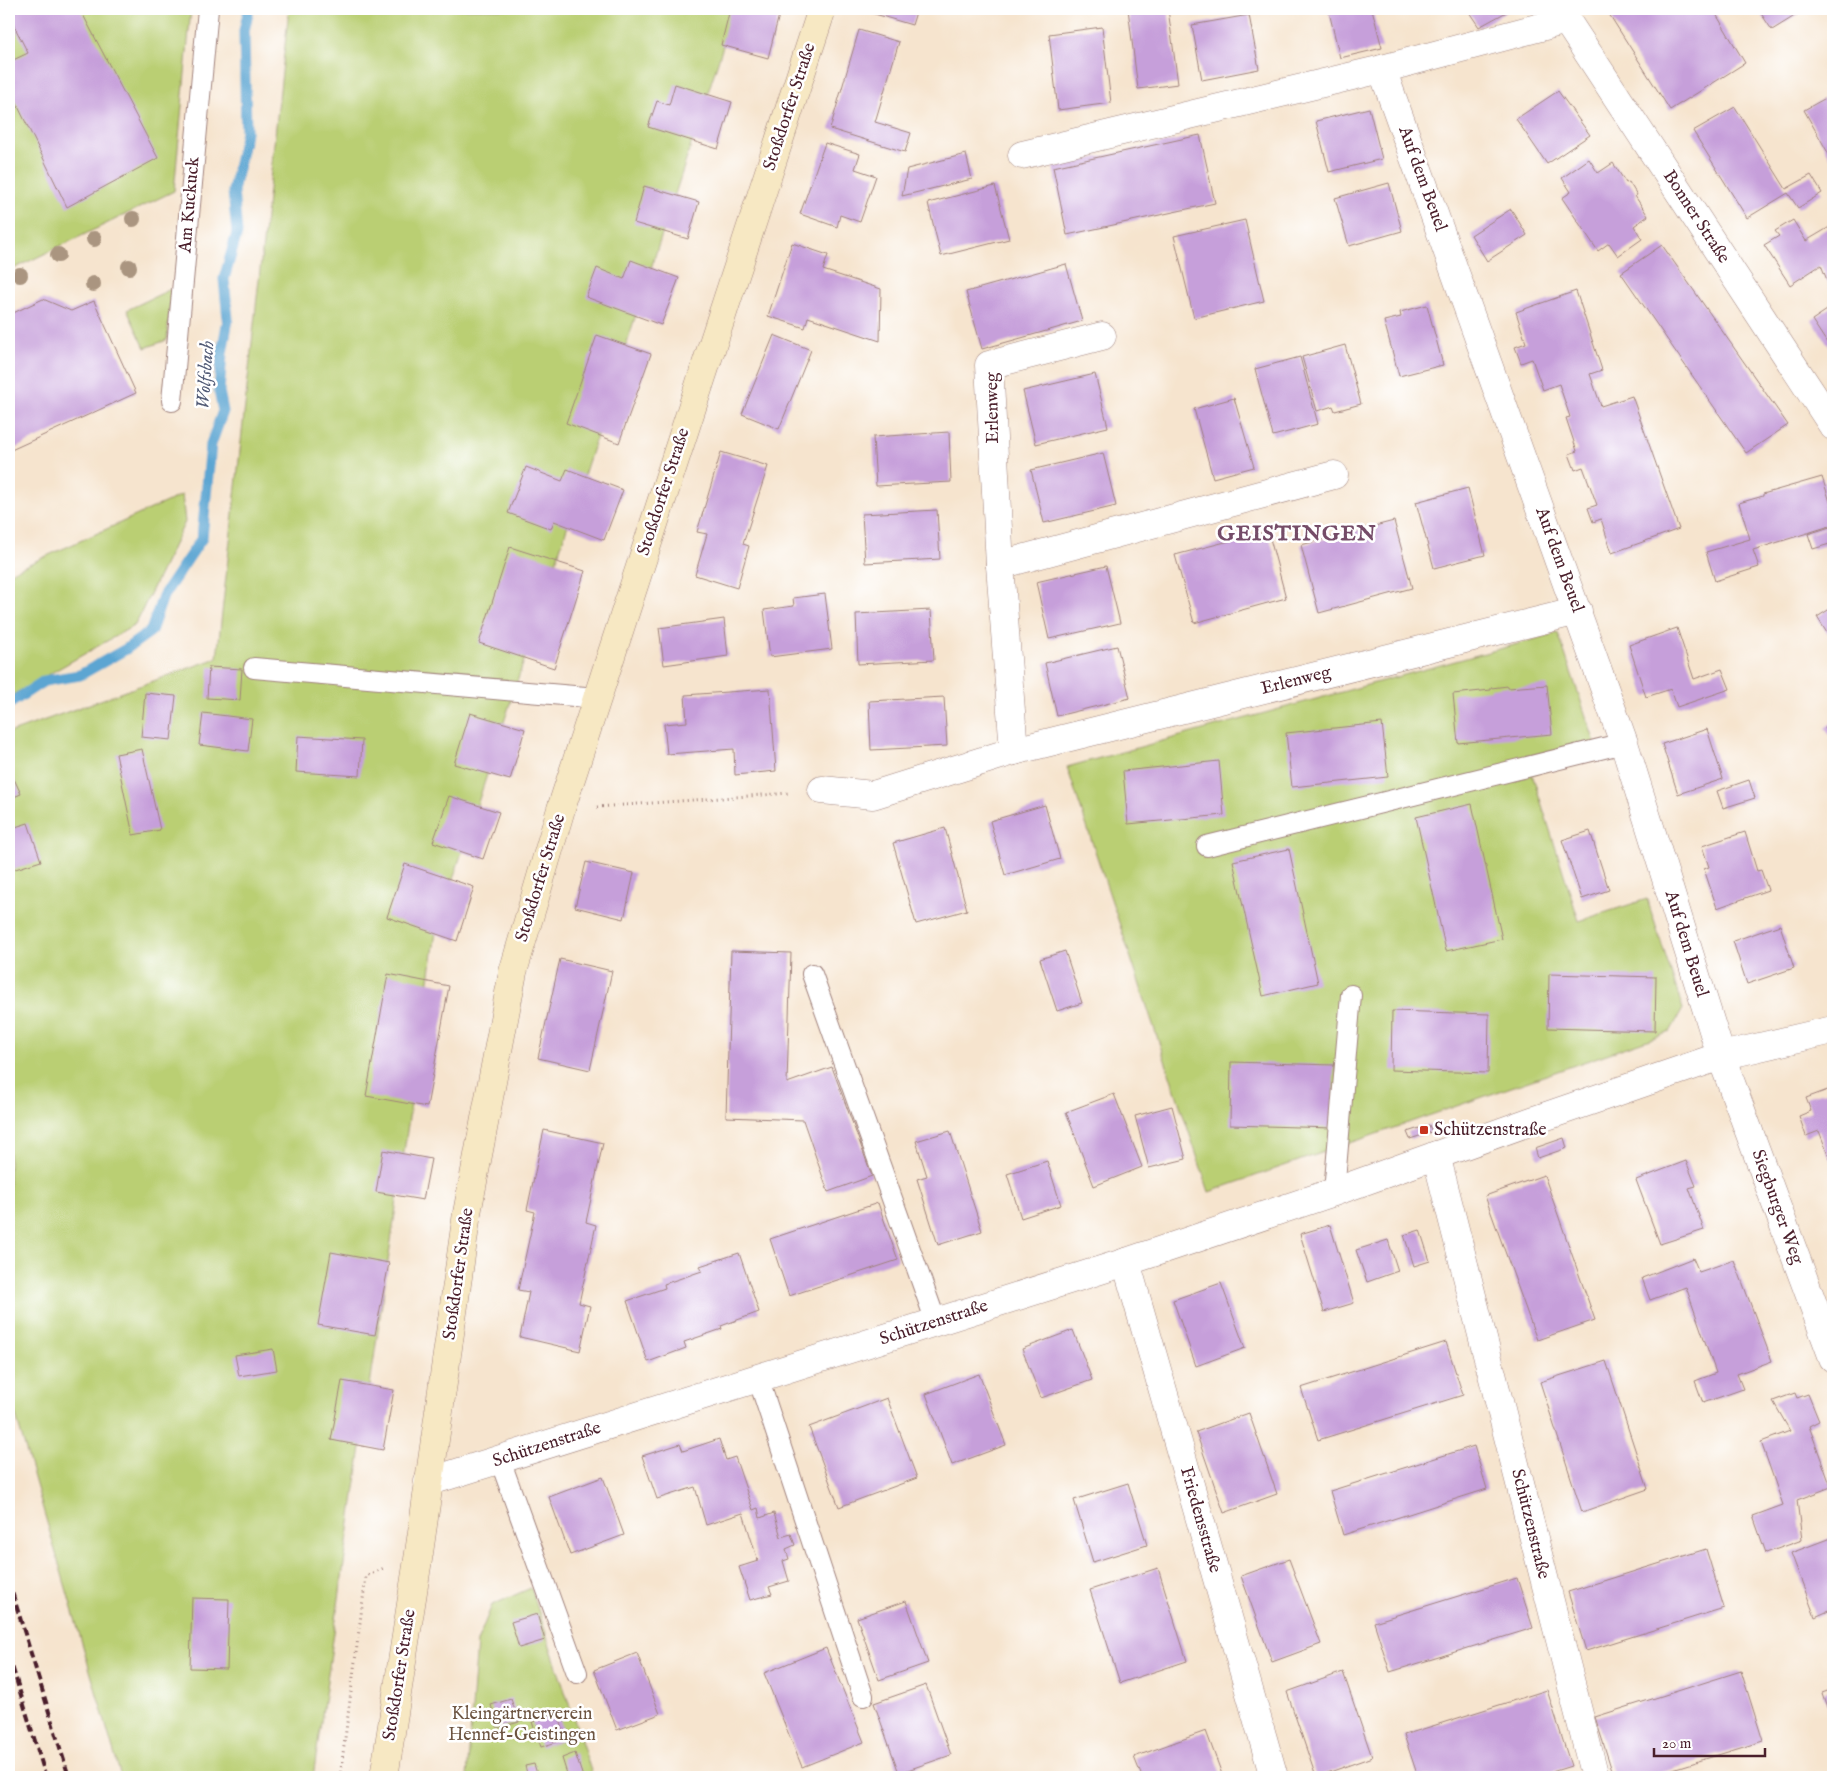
<svg xmlns="http://www.w3.org/2000/svg" width="1842" height="1786" viewBox="0 0 1842 1786" font-family="'IM FELL English',serif">
	<style>
		.green { fill: #bacf73; stroke: #82774f }
		.lines { fill: none; stroke-linecap: round; stroke-linejoin: round }
		.stream { stroke: #5ba5d2; stroke-width: 11 }
		.building { fill: #c69fda }
		.lane-casing { stroke: #a0827c; stroke-width: 22 }
		.street-casing { stroke: #a0827c; stroke-width: 29 }
		.secondary-casing { stroke: #a0827c; stroke-width: 29 }
		.path { stroke: #a0827c; stroke-width: 3; stroke-dasharray: 1 4; stroke-linecap: butt }
		.lane { stroke: #fff; stroke-width: 20 }
		.street { stroke: #fff; stroke-width: 28 }
		.secondary { stroke: #f7e8c3; stroke-width: 28 }
		.rail { stroke: #4a1f2b; stroke-width: 4; stroke-dasharray: 8 4; stroke-linecap: butt }
		.tree { fill: #aa9580 }
		.poi-dot { fill: #c8321e; stroke: #fff; stroke-width: 2 }
		.labels { text-anchor: middle; dominant-baseline: central; stroke-width: 5; stroke-linejoin: round; paint-order: stroke }
		.street-label { font-size: 18px; fill: #4a1f2b; stroke: #fff }
		.poi-label { font-size: 18px; fill: #4a1f2b; stroke: #fff; text-anchor: start }
		.park-label { font-size: 18px; fill: #6c5441; stroke: #fff }
		.water-label { font-size: 19px; font-style: italic; fill: #525b76; stroke: #fff }
		.district-label { font-size: 22px; font-weight: bold; letter-spacing: 1px; fill: #754c68; stroke: #fff }
	</style>
	<rect width="100%" height="100%" fill="#fff"/>
	<filter id="ink" filterUnits="userSpaceOnUse"><feTurbulence type="fractalNoise" baseFrequency=".02" numOctaves="2"/><feDisplacementMap in="SourceGraphic" scale="10" xChannelSelector="R" yChannelSelector="G"/><feConvolveMatrix kernelMatrix="1 2 1 2 8 2 1 2 1" color-interpolation-filters="sRGB"/></filter>
	<filter id="wash" filterUnits="userSpaceOnUse"><feTurbulence type="fractalNoise" baseFrequency=".0096" numOctaves="4" result="noise"/><feDisplacementMap in="SourceGraphic" scale="20" xChannelSelector="R" yChannelSelector="G"/><feGaussianBlur stdDeviation="1.12" result="paint"/><feColorMatrix in="noise" values="0 0 0 0 0 0 0 0 0 0 0 0 0 0 0 0 0 1.4 0 .05"/><feComposite in="paint" operator="in"/></filter>
	<g filter="url(#wash)">
		<rect width="100%" height="100%" fill="#f6e4ce"/>
		<!-- green -->
		<g class="green">
			<path d="M9,9H191L174,191L9,271Z"/>
			<path d="M289,9H735L436,932L313,1777H121L9,1392V733L217,658Z"/>
			<path d="M171,289L167,340L145,348L127,310Z"/>
			<path d="M182,495L185,522L135,625L9,697V573Z"/>
			<path d="M1558,633L1599,755L1532,774L1579,921L1647,899L1683,1009L1670,1032L1209,1192L1067,767Z"/>
			<path d="M531,1588L593,1777H467L477,1642L492,1605Z"/>
		</g>
		<g class="lines">
			<!-- stream -->
			<path class="stream" d="M9,704L44,681L80,675L126,649L151,631L163,596L202,538L211,444L223,411L219,391L222,353L228,319L224,279L237,233L233,191L246,132L244,31L249,9"/>
		</g>
		<g id="blocks">
			<!-- building -->
			<g class="building">
				<path d="M9,9H80L158,158L67,207L9,88V62L28,53L9,16Z"/>
				<path d="M730,9H756L779,15L768,58L721,45Z"/>
				<path d="M869,9H917L912,25L868,12Z"/>
				<path d="M1128,9H1168L1178,84L1138,89Z"/>
				<path d="M1344,9H1372L1382,48L1340,58L1329,12Z"/>
				<path d="M1467,9H1512L1479,27Z"/>
				<path d="M1618,9H1713L1745,63L1670,110L1609,14Z"/>
				<path d="M1758,9H1806L1772,30Z"/>
				<path d="M1249,15L1259,69L1202,80L1192,25Z"/>
				<path d="M1102,27L1111,103L1058,110L1049,34Z"/>
				<path d="M859,30L899,42L875,122L911,133L905,152L830,129Z"/>
				<path d="M675,84L732,102L718,149L648,127L657,101L669,105Z"/>
				<path d="M1558,91L1590,135L1547,164L1516,119Z"/>
				<path d="M1833,94V159L1832,160L1804,110Z"/>
				<path d="M1735,107L1786,189L1811,175L1822,193L1798,208L1788,193L1747,218L1693,131Z"/>
				<path d="M1369,108L1382,159L1329,172L1316,121Z"/>
				<path d="M1200,135L1215,203L1067,235L1053,167Z"/>
				<path d="M825,143L860,154L855,169L876,176L860,222L840,215L837,227L800,214Z"/>
				<path d="M966,154L972,179L902,196L907,169Z"/>
				<path d="M1589,159L1598,173L1613,163L1626,183L1629,182L1637,195L1635,196L1648,216L1634,226L1642,239L1618,256L1609,243L1598,251L1562,198L1571,192L1562,178Z"/>
				<path d="M1389,183L1402,231L1349,246L1335,198Z"/>
				<path d="M644,186L699,202L688,239L634,223Z"/>
				<path d="M995,186L1009,239L941,256L928,203Z"/>
				<path d="M1511,209L1527,235L1487,261L1471,235Z"/>
				<path d="M1245,220L1264,301L1194,318L1174,236Z"/>
				<path d="M1793,220L1806,241L1833,225V289L1831,290L1821,265L1790,285L1764,245L1779,236L1775,231Z"/>
				<path d="M792,243L828,255L823,270L881,289L880,341L808,317L805,328L768,316Z"/>
				<path d="M1662,245L1788,425L1746,453L1621,273Z"/>
				<path d="M631,260L679,278L661,325L586,297L597,268L624,279Z"/>
				<path d="M1066,264L1082,321L982,349L966,292Z"/>
				<path d="M1576,291L1602,370L1590,374L1601,406L1632,396L1679,529L1612,553L1601,519L1593,522L1588,508L1597,505L1583,467L1575,470L1569,454L1577,451L1566,418L1570,417L1559,384L1543,390L1532,359L1521,363L1515,347L1526,343L1516,312Z"/>
				<path d="M43,299L71,311L94,301L136,393L9,451V315Z"/>
				<path d="M1427,305L1443,365L1399,376L1384,321L1401,317L1400,312Z"/>
				<path d="M1833,306V352L1812,320Z"/>
				<path d="M597,335L651,354L619,443L566,423Z"/>
				<path d="M774,335L811,350L779,429L742,414Z"/>
				<path d="M1345,345L1361,404L1335,411L1333,406L1317,411L1302,357Z"/>
				<path d="M1300,357L1318,424L1273,436L1255,369Z"/>
				<path d="M1095,374L1108,427L1036,444L1023,391Z"/>
				<path d="M1234,398L1254,467L1213,478L1194,409Z"/>
				<path d="M949,432L951,482L876,486L873,437Z"/>
				<path d="M721,452L768,466L743,544L749,546L737,588L695,575L707,534L697,532Z"/>
				<path d="M1103,453L1116,506L1044,523L1031,470Z"/>
				<path d="M526,467L562,481L567,469L623,490L604,540L554,521L551,529L508,513Z"/>
				<path d="M1822,477L1833,511V525L1753,550L1759,567L1715,581L1706,552L1750,539L1739,503L1763,496V494Z"/>
				<path d="M1468,488L1485,555L1434,568L1416,502Z"/>
				<path d="M937,510L940,559L865,563L862,514Z"/>
				<path d="M1394,521L1412,588L1319,613L1301,545Z"/>
				<path d="M1833,526V543L1813,549L1808,534Z"/>
				<path d="M1268,531L1286,598L1194,623L1175,555Z"/>
				<path d="M510,547L585,571L554,668L479,643Z"/>
				<path d="M1106,566L1120,623L1049,639L1036,582Z"/>
				<path d="M825,594L832,649L770,657L764,610L794,606L793,598Z"/>
				<path d="M1833,607V629L1827,633L1817,617Z"/>
				<path d="M931,610L934,660L858,664L856,614Z"/>
				<path d="M724,619L728,656L664,665L659,628Z"/>
				<path d="M1677,628L1694,679L1722,669L1730,689L1677,707L1671,689L1646,697L1629,645Z"/>
				<path d="M1117,646L1130,698L1057,716L1045,663Z"/>
				<path d="M209,667L242,669L240,700L207,698Z"/>
				<path d="M1547,685L1552,734L1458,743L1453,694L1491,690V688L1508,686V688Z"/>
				<path d="M770,689L776,771L735,775L734,749L667,754L664,724L687,722L685,695Z"/>
				<path d="M145,693L176,696L171,740L141,737Z"/>
				<path d="M944,697L947,746L871,750L869,701Z"/>
				<path d="M203,713L252,719L248,751L199,745Z"/>
				<path d="M470,713L525,729L510,780L454,764Z"/>
				<path d="M1833,722V741L1825,728Z"/>
				<path d="M1382,723L1388,777L1292,787L1286,733Z"/>
				<path d="M1707,729L1723,779L1678,794L1662,744Z"/>
				<path d="M298,736L362,740L360,776L296,772Z"/>
				<path d="M142,749L160,830L133,835L116,754Z"/>
				<path d="M1219,761L1224,815L1128,824L1123,771Z"/>
				<path d="M9,768L21,794L9,799Z"/>
				<path d="M1749,780L1755,798L1723,808L1717,791Z"/>
				<path d="M449,796L499,812L483,859L433,842Z"/>
				<path d="M1472,804L1502,939L1446,951L1416,817Z"/>
				<path d="M1045,805L1060,859L1005,875L990,821Z"/>
				<path d="M28,823L41,861L9,871V829Z"/>
				<path d="M945,828L967,910L916,924L893,843Z"/>
				<path d="M1590,831L1609,890L1582,899L1562,840Z"/>
				<path d="M1745,832L1757,871L1761,870L1768,890L1717,908L1704,869L1709,867L1702,846Z"/>
				<path d="M1289,849L1318,983L1263,996L1233,861Z"/>
				<path d="M586,862L634,873L624,919L575,907Z"/>
				<path d="M405,864L474,887L457,941L387,917Z"/>
				<path d="M1780,925L1794,968L1747,984L1733,941Z"/>
				<path d="M731,951L791,953L787,1083L832,1067L872,1176L828,1192L803,1120L726,1117Z"/>
				<path d="M1065,951L1082,1003L1057,1011L1040,959Z"/>
				<path d="M560,959L612,971L590,1070L538,1058Z"/>
				<path d="M388,974L449,986L427,1107L366,1096Z"/>
				<path d="M1549,974L1656,977L1655,1031L1548,1028Z"/>
				<path d="M1392,1011L1489,1014L1488,1073L1391,1070Z"/>
				<path d="M1231,1062L1334,1065L1333,1128L1230,1125Z"/>
				<path d="M1833,1088V1167L1819,1131L1806,1136L1799,1116L1811,1111L1806,1098Z"/>
				<path d="M1114,1094L1142,1167L1094,1186L1066,1112Z"/>
				<path d="M1172,1106L1186,1159L1149,1168L1135,1116Z"/>
				<path d="M1429,1125L1432,1132L1410,1139L1407,1132Z"/>
				<path d="M544,1130L603,1143L586,1222L596,1225L579,1303L590,1306L580,1351L520,1337L529,1292L518,1290L535,1212L527,1210Z"/>
				<path d="M950,1131L982,1231L938,1245L917,1179L927,1176L916,1141Z"/>
				<path d="M1564,1138L1567,1148L1538,1158L1535,1148Z"/>
				<path d="M383,1150L431,1159L423,1200L376,1192Z"/>
				<path d="M1047,1161L1061,1205L1021,1218L1007,1174Z"/>
				<path d="M1686,1161L1696,1186L1689,1188L1704,1230L1660,1244L1636,1180Z"/>
				<path d="M1544,1175L1595,1320L1537,1340L1485,1196Z"/>
				<path d="M878,1203L898,1260L789,1296L770,1239Z"/>
				<path d="M1330,1225L1354,1303L1324,1312L1300,1234Z"/>
				<path d="M1420,1230L1430,1261L1414,1266L1404,1235Z"/>
				<path d="M1388,1240L1398,1271L1367,1282L1356,1250Z"/>
				<path d="M331,1252L389,1263L375,1335L318,1325Z"/>
				<path d="M739,1253L759,1312L721,1326L722,1329L684,1342L686,1348L648,1362L627,1301L665,1288L664,1284L702,1271L700,1266Z"/>
				<path d="M1693,1258L1699,1272L1734,1260L1772,1361L1737,1374L1743,1389L1703,1403L1695,1381L1716,1373L1686,1287L1650,1300L1642,1278Z"/>
				<path d="M1221,1283L1245,1348L1196,1366L1173,1300Z"/>
				<path d="M1073,1330L1092,1380L1041,1398L1022,1349Z"/>
				<path d="M1446,1342L1463,1395L1318,1440L1301,1388Z"/>
				<path d="M273,1349L277,1370L239,1376L235,1355Z"/>
				<path d="M1606,1361L1648,1489L1582,1512L1540,1382Z"/>
				<path d="M979,1374L1006,1445L952,1465L926,1394Z"/>
				<path d="M342,1381L394,1390L383,1450L331,1440Z"/>
				<path d="M1795,1393L1797,1398L1808,1394L1819,1421L1809,1426L1831,1487L1797,1500L1802,1540L1766,1553L1753,1516L1783,1505L1761,1442L1790,1431L1773,1401Z"/>
				<path d="M887,1398L917,1478L839,1507L809,1427Z"/>
				<path d="M1249,1413L1277,1494L1224,1513L1196,1432Z"/>
				<path d="M719,1439L726,1460L735,1457L753,1510L758,1508L760,1518L774,1513L781,1537L791,1534L795,1545L786,1549L789,1559L783,1561L789,1581L769,1587L772,1594L750,1600L739,1567L758,1561L743,1513L706,1525L695,1487L657,1499L642,1456L680,1444L683,1451Z"/>
				<path d="M1474,1446L1487,1489L1343,1535L1330,1491Z"/>
				<path d="M603,1477L624,1535L570,1555L549,1497Z"/>
				<path d="M1128,1483L1147,1545L1093,1562L1074,1500Z"/>
				<path d="M1833,1537V1609L1815,1617L1791,1553Z"/>
				<path d="M1706,1549L1724,1608L1586,1651L1568,1592Z"/>
				<path d="M1289,1559L1321,1644L1272,1662L1241,1576Z"/>
				<path d="M1158,1568L1187,1661L1120,1683L1090,1590Z"/>
				<path d="M1517,1578L1533,1628L1390,1672L1374,1622Z"/>
				<path d="M192,1598L229,1599L227,1669L190,1668Z"/>
				<path d="M906,1601L928,1663L879,1680L857,1618Z"/>
				<path d="M537,1614L545,1640L519,1648L511,1622Z"/>
				<path d="M826,1648L864,1742L802,1767L764,1673Z"/>
				<path d="M637,1653L660,1714L617,1730L594,1670Z"/>
				<path d="M1741,1671L1763,1741L1647,1777H1614L1595,1717Z"/>
				<path d="M1343,1672L1372,1757L1316,1777L1287,1692Z"/>
				<path d="M926,1685L951,1755L899,1773L874,1703Z"/>
				<path d="M1833,1689V1724L1822,1693Z"/>
				<path d="M1547,1690L1571,1766L1536,1777H1418L1404,1735Z"/>
				<path d="M511,1699L519,1722L498,1728L491,1705Z"/>
				<path d="M558,1713L566,1739L541,1747L532,1722Z"/>
				<path d="M1206,1731L1223,1777H1142L1134,1757Z"/>
				<path d="M575,1753L583,1777H568L562,1758Z"/>
				<path d="M534,1764L538,1777H528L525,1766Z"/>
			</g>
		</g>
	</g>
	<g filter="url(#ink)">
		<use href="#blocks" fill-opacity="0" stroke="#a0827c" stroke-width="1"/>
		<g class="lines">
			<defs>
				<g id="lane">
					<path d="M172,401L208,9"/>
					<path d="M254,668L597,698"/>
					<path d="M1207,846L1624,743"/>
					<path d="M812,974L936,1322"/>
					<path d="M1334,1192L1351,995"/>
					<path d="M758,1378L863,1696"/>
					<path d="M500,1460L577,1673"/>
				</g>
				<g id="street">
					<path d="M1559,9L1833,426"/>
					<path d="M1382,69L1624,743L1721,1056L1833,1358"/>
					<path d="M1022,155L1382,69L1567,20"/>
					<path d="M1000,565L1334,475"/>
					<path d="M1014,751L1000,565L989,365L1102,336"/>
					<path d="M822,790L873,795L1014,751L1578,611"/>
					<path d="M1436,1155L1595,1777"/>
					<path d="M1126,1262L1274,1777"/>
					<path d="M428,1482L1126,1262L1334,1192L1532,1121L1721,1056L1833,1030"/>
				</g>
				<path id="secondary" d="M384,1777L419,1553L467,1213L513,972L561,809L822,9"/>
			</defs>
			<!-- lane casing -->
			<use href="#lane" class="lane-casing"/>
			<!-- street casing -->
			<use href="#street" class="street-casing"/>
			<!-- secondary casing -->
			<use href="#secondary" class="secondary-casing"/>
			<!-- path -->
			<g class="path">
				<path d="M597,807L790,793"/>
				<path d="M340,1777L366,1576L384,1568"/>
			</g>
			<!-- lane -->
			<use href="#lane" class="lane"/>
			<!-- street -->
			<use href="#street" class="street"/>
			<!-- secondary -->
			<use href="#secondary" class="secondary"/>
			<!-- rail -->
			<g class="rail">
				<path d="M9,1582L69,1777"/>
				<path d="M9,1656L46,1777"/>
			</g>
		</g>
		<!-- trees -->
		<g class="tree">
			<circle cx="133" cy="219" r="8"/>
			<circle cx="94" cy="239" r="8"/>
			<circle cx="58" cy="255" r="8"/>
			<circle cx="129" cy="267" r="8"/>
			<circle cx="20" cy="275" r="8"/>
			<circle cx="93" cy="284" r="8"/>
		</g>
	</g>
	<!-- markers -->
	<rect class="poi-dot" x="1419" y="1125" width="10" height="10" rx="2.5"/>
	<g class="labels">
		<!-- street labels -->
		<g class="street-label">
			<text transform="translate(790 107) rotate(-72)">Stoßdorfer Straße</text>
			<text transform="translate(1422 179) rotate(70)">Auf dem Beuel</text>
			<text transform="translate(190 205) rotate(-85)">Am Kuckuck</text>
			<text transform="translate(1696 217) rotate(57)">Bonner Straße</text>
			<text transform="translate(993 408) rotate(-91)">Erlenweg</text>
			<text transform="translate(664 492) rotate(-72)">Stoßdorfer Straße</text>
			<text transform="translate(1559 560) rotate(70)">Auf dem Beuel</text>
			<text transform="translate(1296 681) rotate(-14)">Erlenweg</text>
			<text transform="translate(541 878) rotate(-73)">Stoßdorfer Straße</text>
			<text transform="translate(1686 944) rotate(73)">Auf dem Beuel</text>
			<text transform="translate(1777 1207) rotate(70)">Siegburger Weg</text>
			<text transform="translate(459 1274) rotate(-82)">Stoßdorfer Straße</text>
			<text transform="translate(934 1323) rotate(-18)">Schützenstraße</text>
			<text transform="translate(547 1445) rotate(-18)">Schützenstraße</text>
			<text transform="translate(1200 1520) rotate(74)">Friedensstraße</text>
			<text transform="translate(1530 1524) rotate(76)">Schützenstraße</text>
			<text transform="translate(400 1675) rotate(-81)">Stoßdorfer Straße</text>
		</g>
		<!-- poi labels -->
		<g class="poi-label">
			<text x="1434" y="1130">Schützenstraße</text>
		</g>
		<!-- park labels -->
		<g class="park-label">
			<text x="522" y="1714">Kleingärtnerverein<tspan x="522" dy="21">Hennef-Geistingen</tspan></text>
		</g>
		<!-- water labels -->
		<g class="water-label">
			<text transform="translate(206 375) rotate(-86)">Wolfsbach</text>
		</g>
		<!-- district labels -->
		<g class="district-label">
			<text x="1297" y="534">GEISTINGEN</text>
		</g>
	</g>
	<!-- margin -->
	<rect width="1842" height="1786" fill="none" stroke="#fff" stroke-width="30"/>
	<!-- scale -->
	<path d="M1654 1748v8h111v-8" fill="none" stroke="#4a1f2b" stroke-width="2.5"/>
	<text x="1662" y="1748" font-size="15" fill="#4a1f2b" stroke="#ffffff" stroke-width="4" paint-order="stroke">20 m</text>
</svg>
